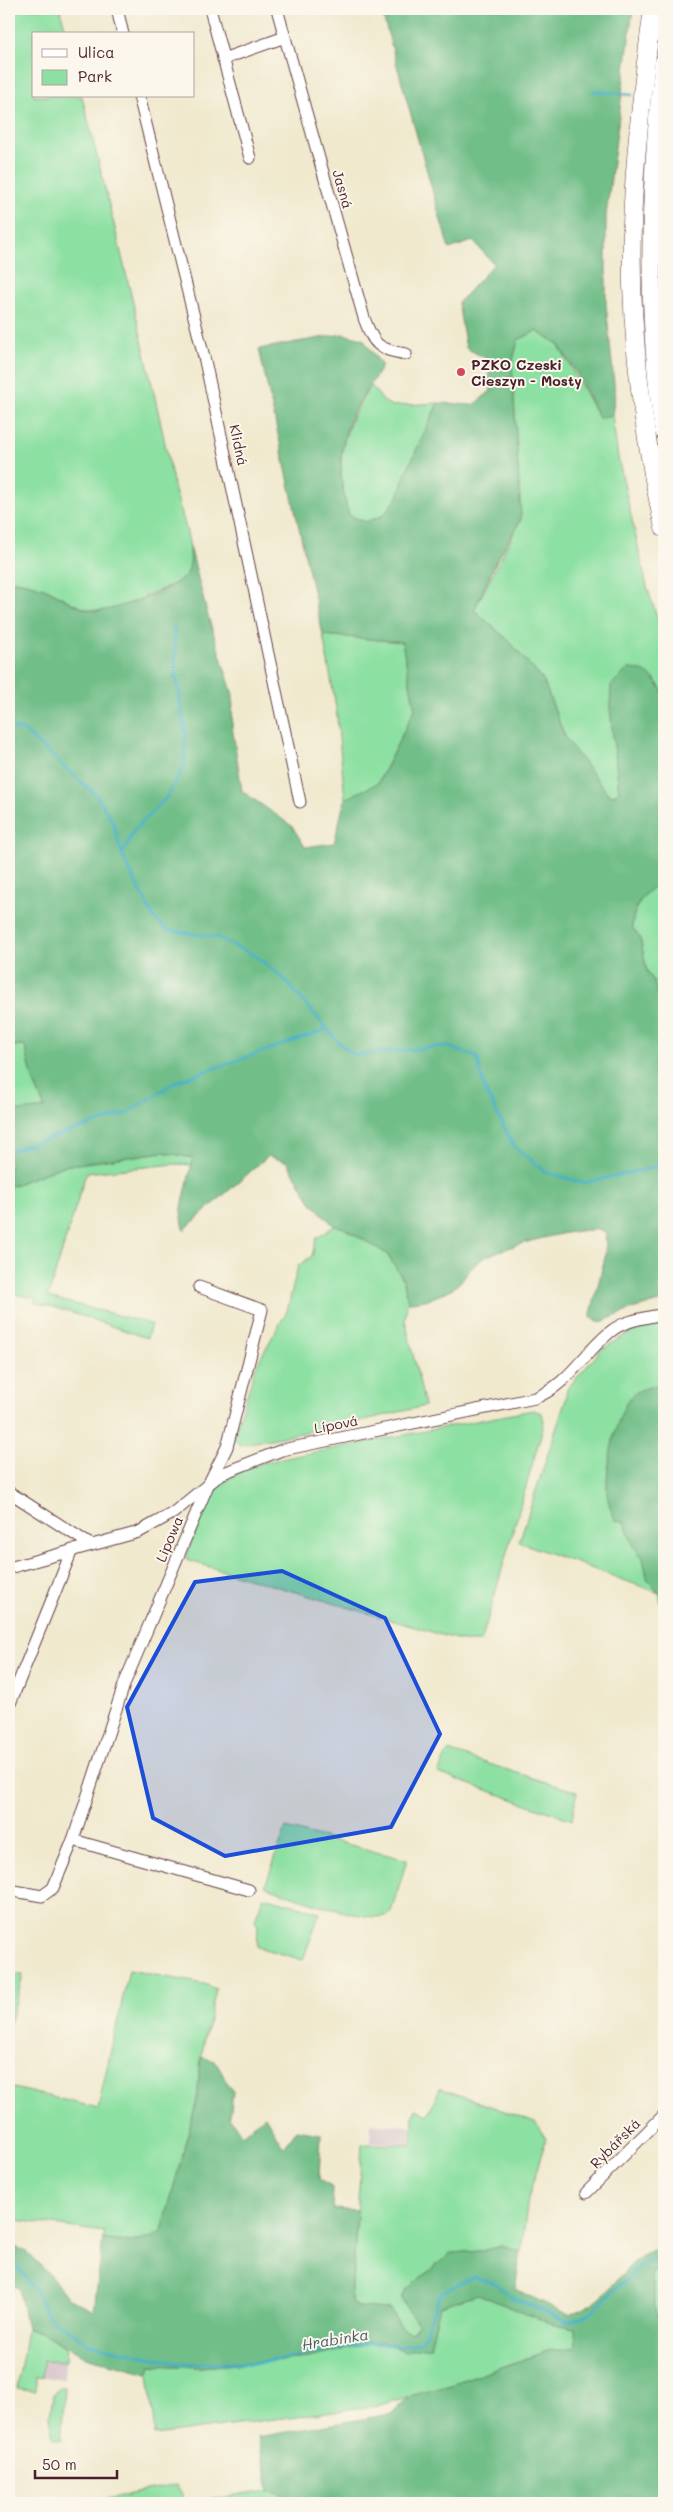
<svg xmlns="http://www.w3.org/2000/svg" width="673" height="2512" viewBox="0 0 673 2512" font-family="Mali,sans-serif">
	<style>
		.industrial { fill: #d2bdc8 }
		.green { fill: #8ce0a2; stroke: #6b8066 }
		.forest { fill: #71be88; stroke: #5e6e5a }
		.lines { fill: none; stroke-linecap: round; stroke-linejoin: round }
		.stream { stroke: #48b2c6; stroke-width: 3 }
		.minor-casing { stroke: #633d43; stroke-width: 13 }
		.highway-casing { stroke: #633d43; stroke-width: 19 }
		.minor { stroke: #fff; stroke-width: 11 }
		.highway { stroke: #fff; stroke-width: 18 }
		.marked { fill: #1d4ed8; fill-opacity: 0.2; stroke: #1d4ed8; stroke-width: 4; stroke-linejoin: round }
		.poi-dot { fill: #d1495b; stroke: #fbf7ec; stroke-width: 2 }
		.labels { text-anchor: middle; dominant-baseline: central; stroke-width: 4; stroke-linejoin: round; paint-order: stroke }
		.street-label { font-size: 14px; fill: #4a1f2b; stroke: #fbf7ec }
		.poi-label { font-size: 14px; font-weight: bold; fill: #4a1f2b; stroke: #fbf7ec; text-anchor: start }
		.water-label { font-size: 15px; font-style: italic; fill: #495a69; stroke: #fbf7ec }
	</style>
	<rect width="100%" height="100%" fill="#fbf7ec"/>
	<filter id="ink" filterUnits="userSpaceOnUse"><feTurbulence type="fractalNoise" baseFrequency=".02" numOctaves="2"/><feDisplacementMap in="SourceGraphic" scale="10" xChannelSelector="R" yChannelSelector="G"/><feConvolveMatrix kernelMatrix="1 2 1 2 8 2 1 2 1" color-interpolation-filters="sRGB"/></filter>
	<filter id="wash" filterUnits="userSpaceOnUse"><feTurbulence type="fractalNoise" baseFrequency=".0096" numOctaves="4" result="noise"/><feDisplacementMap in="SourceGraphic" scale="20" xChannelSelector="R" yChannelSelector="G"/><feGaussianBlur stdDeviation="1.12" result="paint"/><feColorMatrix in="noise" values="0 0 0 0 0 0 0 0 0 0 0 0 0 0 0 0 0 1.4 0 .05"/><feComposite in="paint" operator="in"/></filter>
	<g filter="url(#wash)">
		<rect width="100%" height="100%" fill="#f0e9ce"/>
		<!-- industrial -->
		<g class="industrial">
			<path d="M371,2124L411,2126L410,2145L370,2142Z"/>
			<path d="M43,2361L65,2362L64,2379L42,2377Z"/>
		</g>
		<!-- green -->
		<g class="green">
			<path d="M9,9H60L67,34H34V96H82C114,225 147,353 173,482C177,504 199,554 187,574C181,583 165,588 154,592C136,601 114,613 93,610C77,608 63,597 49,590C37,585 22,582 9,580Z"/>
			<path d="M536,331L558,344L599,418L612,415L618,457L647,587L664,637V694L654,678L610,707L619,792C611,797 608,794 602,788L566,739L543,680L508,640L474,610L521,519L512,364L518,340Z"/>
			<path d="M371,385L383,401L392,406L438,403L405,475L398,497L384,515L366,522L349,516C333,461 341,432 371,385Z"/>
			<path d="M323,635L402,642L415,709L378,783L345,799L336,707Z"/>
			<path d="M664,881V1015L653,980L647,971L640,938L632,927C634,905 644,890 664,881Z"/>
			<path d="M9,1046H25L33,1080L45,1109L18,1111L9,1084Z"/>
			<path d="M163,1152L193,1158L192,1165L175,1164L86,1173L48,1297L151,1324L147,1338C109,1326 73,1311 35,1303V1298L9,1293V1187L63,1166Z"/>
			<path d="M334,1226L342,1227L387,1254L403,1279L408,1298L405,1320L425,1406L347,1424L240,1445L233,1439L256,1366L287,1311L298,1266L312,1256L316,1239Z"/>
			<path d="M664,1320V1385L649,1386L627,1401L613,1439L625,1523L634,1547L643,1558L648,1581L659,1593L664,1591V1624L659,1593L519,1542L565,1402L567,1389L601,1350L627,1334Z"/>
			<path d="M533,1410L542,1413L544,1421L542,1431L481,1642H466L186,1560C196,1528 204,1491 236,1474C245,1469 255,1466 265,1462Z"/>
			<path d="M448,1751L577,1792L572,1820L438,1773Z"/>
			<path d="M286,1828L407,1860L390,1915C364,1924 293,1896 265,1886Z"/>
			<path d="M263,1897L320,1912L303,1960L257,1947L258,1926L255,1921Z"/>
			<path d="M129,1970L204,1984L216,1989L201,2057L197,2100L162,2231C145,2244 123,2243 103,2239L104,2232L9,2219V2087L98,2108Z"/>
			<path d="M17,1974L23,1975L9,2027V1981L12,1982Z"/>
			<path d="M440,2088L535,2122L546,2139L528,2199L521,2252L501,2246L481,2251L451,2253L406,2290L402,2298L407,2309L418,2324L413,2332C400,2329 396,2320 390,2309L356,2307L351,2301L362,2144L412,2145L413,2117L416,2109L428,2115Z"/>
			<path d="M664,2270V2325L657,2317L652,2277L653,2271Z"/>
			<path d="M478,2294L546,2322L575,2328L576,2347L547,2351L451,2385L380,2405L155,2435L148,2373L151,2365L201,2367L308,2358L381,2341L404,2351L440,2305Z"/>
			<path d="M27,2329L41,2332L67,2347L66,2362L43,2361L42,2377H36V2391L17,2388Z"/>
			<path d="M61,2388H65L61,2440L53,2438L50,2416L53,2394Z"/>
			<path d="M176,2485L186,2502L269,2490L307,2503H58L59,2498L91,2502Z"/>
		</g>
		<!-- forest -->
		<g class="forest">
			<path d="M381,9H633L606,216V304L615,393L612,415L599,418L577,374L558,344L536,331L518,340L512,364L521,519L497,560L474,610L508,640L543,680L566,739L609,795H614L619,792L610,707L611,685L628,669C649,669 654,678 664,694V881C644,890 634,905 632,927L640,938L647,971L653,980L664,1015V1301L635,1308L601,1322L590,1318L605,1257L606,1233L602,1230C577,1227 504,1246 482,1259C472,1266 466,1276 458,1284C447,1294 422,1303 408,1302L403,1279L387,1254L342,1227L334,1226L311,1202L287,1162L268,1156L184,1230L181,1212L193,1158L163,1152L63,1166L9,1187V1084L18,1111L45,1108L33,1080L25,1046H9V580C21,582 34,584 46,589C61,596 77,609 94,611C112,612 174,589 186,575C192,567 190,555 190,546L207,613L233,695L232,726L242,791L292,826L305,847L334,843L345,799L378,783L415,709L402,642L323,635L259,349L342,334L363,339L382,366C373,382 361,397 353,413C337,448 338,479 349,515L366,522L384,515L398,497L405,475L438,403L473,405L491,391L487,359L466,348L458,303L494,264L473,241L449,249Z"/>
			<path d="M664,1385V1591L660,1593L648,1581L643,1558L634,1547L625,1523L615,1520C612,1512 608,1503 607,1494C605,1472 616,1406 635,1393C644,1387 654,1386 664,1385Z"/>
			<path d="M201,2057L215,2061L233,2092L230,2118L242,2135L265,2116L284,2148L296,2130L321,2134L319,2179L333,2187L332,2209L357,2211L351,2301L356,2307L390,2309C396,2320 400,2330 413,2332L418,2324L407,2309L402,2298L406,2290L451,2253L481,2251L501,2246L521,2252L515,2289L569,2315C577,2311 587,2307 594,2302C618,2286 633,2250 664,2248V2270L653,2271L652,2277L657,2317L664,2325V2503H307L269,2490L258,2437L391,2414L409,2396L452,2385L547,2351L576,2347L575,2328L546,2322L478,2294L440,2306L430,2347L404,2351L381,2341L308,2358L201,2367L151,2365L148,2373L86,2357L41,2332L27,2329L19,2289L9,2280V2244L27,2252L50,2275L67,2297L94,2310L103,2239C123,2243 145,2244 162,2231L197,2100Z"/>
		</g>
		<g class="lines">
			<!-- stream -->
			<g class="stream">
				<path d="M593,91L632,95"/>
				<path d="M9,728L23,730L97,796L113,822L122,855L154,918L167,930L217,937L257,957L283,978L342,1046L356,1055L446,1046L477,1057L485,1090L514,1146L546,1172L584,1183L664,1165"/>
				<path d="M122,855L134,830L167,797L184,766L186,737L176,675L174,626"/>
				<path d="M9,1151L128,1113L175,1082L328,1029"/>
				<path d="M9,2262H14L36,2292L47,2315L89,2344L177,2363H258L371,2343L402,2346L422,2342L440,2293L473,2277L496,2283L513,2298L570,2322L591,2312L644,2263L664,2257"/>
			</g>
		</g>
	</g>
	<g filter="url(#ink)">
		<g class="lines">
			<defs>
				<g id="minor">
					<path d="M117,9L123,34"/>
					<path d="M210,9L250,158"/>
					<path d="M277,9L364,318C374,345 377,349 406,354"/>
					<path d="M223,59L285,37"/>
					<path d="M139,96L205,361L300,802"/>
					<path d="M9,1492L91,1545"/>
					<path d="M9,1568L139,1532L173,1513L221,1474L282,1450L535,1398C568,1385 583,1354 610,1332C624,1320 646,1318 664,1314"/>
					<path d="M9,1706L72,1550"/>
					<path d="M73,1840L249,1890"/>
					<path d="M9,1890L42,1896L53,1888L73,1840L125,1682L208,1485L227,1447L262,1310L199,1287"/>
					<path d="M586,2193L664,2115"/>
				</g>
				<g id="highway">
					<path d="M653,9C643,80 635,152 632,224C629,325 642,429 664,528"/>
					<path d="M664,62C649,185 645,309 664,432"/>
				</g>
			</defs>
			<!-- minor casing -->
			<use href="#minor" class="minor-casing"/>
			<!-- highway casing -->
			<use href="#highway" class="highway-casing"/>
			<!-- minor -->
			<use href="#minor" class="minor"/>
			<!-- highway -->
			<use href="#highway" class="highway"/>
		</g>
	</g>
	<!-- marked area -->
	<path class="marked" d="M282,1571L385,1618L440,1734L391,1827L225,1856L153,1818L127,1707L195,1582Z"/>
	<!-- markers -->
	<circle class="poi-dot" cx="461" cy="372" r="5"/>
	<g class="labels">
		<!-- street labels -->
		<g class="street-label">
			<text transform="translate(343 189) rotate(74)">Jasná</text>
			<text transform="translate(239 445) rotate(78)">Klidná</text>
			<text transform="translate(336 1424) rotate(-11)">Lípová</text>
			<text transform="translate(169 1539) rotate(-67)">Lipowa</text>
			<text transform="translate(615 2143) rotate(-45)">Rybářská</text>
		</g>
		<!-- poi labels -->
		<g class="poi-label">
			<text x="471" y="364">PZKO Czeski<tspan x="471" dy="16">Cieszyn - Mosty</tspan></text>
		</g>
		<!-- water labels -->
		<g class="water-label">
			<text transform="translate(335 2339) rotate(-9)">Hrabinka</text>
		</g>
	</g>
	<!-- margin -->
	<rect width="673" height="2512" fill="none" stroke="#fbf7ec" stroke-width="30"/>
	<!-- legend -->
	<rect x="32" y="32" width="162" height="65" fill="#fbf7ec" stroke="#b4a19f"/>
	<rect x="42" y="49" width="25" height="8" fill="#ffffff" stroke="#b4a19f"/>
	<text x="78" y="58" font-size="15" fill="#4a1f2b">Ulica</text>
	<rect x="42" y="70" width="25" height="15" fill="#8ce0a2" stroke="#b4a19f"/>
	<text x="78" y="82" font-size="15" fill="#4a1f2b">Park</text>
	<!-- scale -->
	<path d="M35 2470v8h82v-8" fill="none" stroke="#4a1f2b" stroke-width="2.5"/>
	<text x="42" y="2470" font-size="15" fill="#4a1f2b" stroke="#fbf7ec" stroke-width="4" paint-order="stroke">50 m</text>
</svg>
